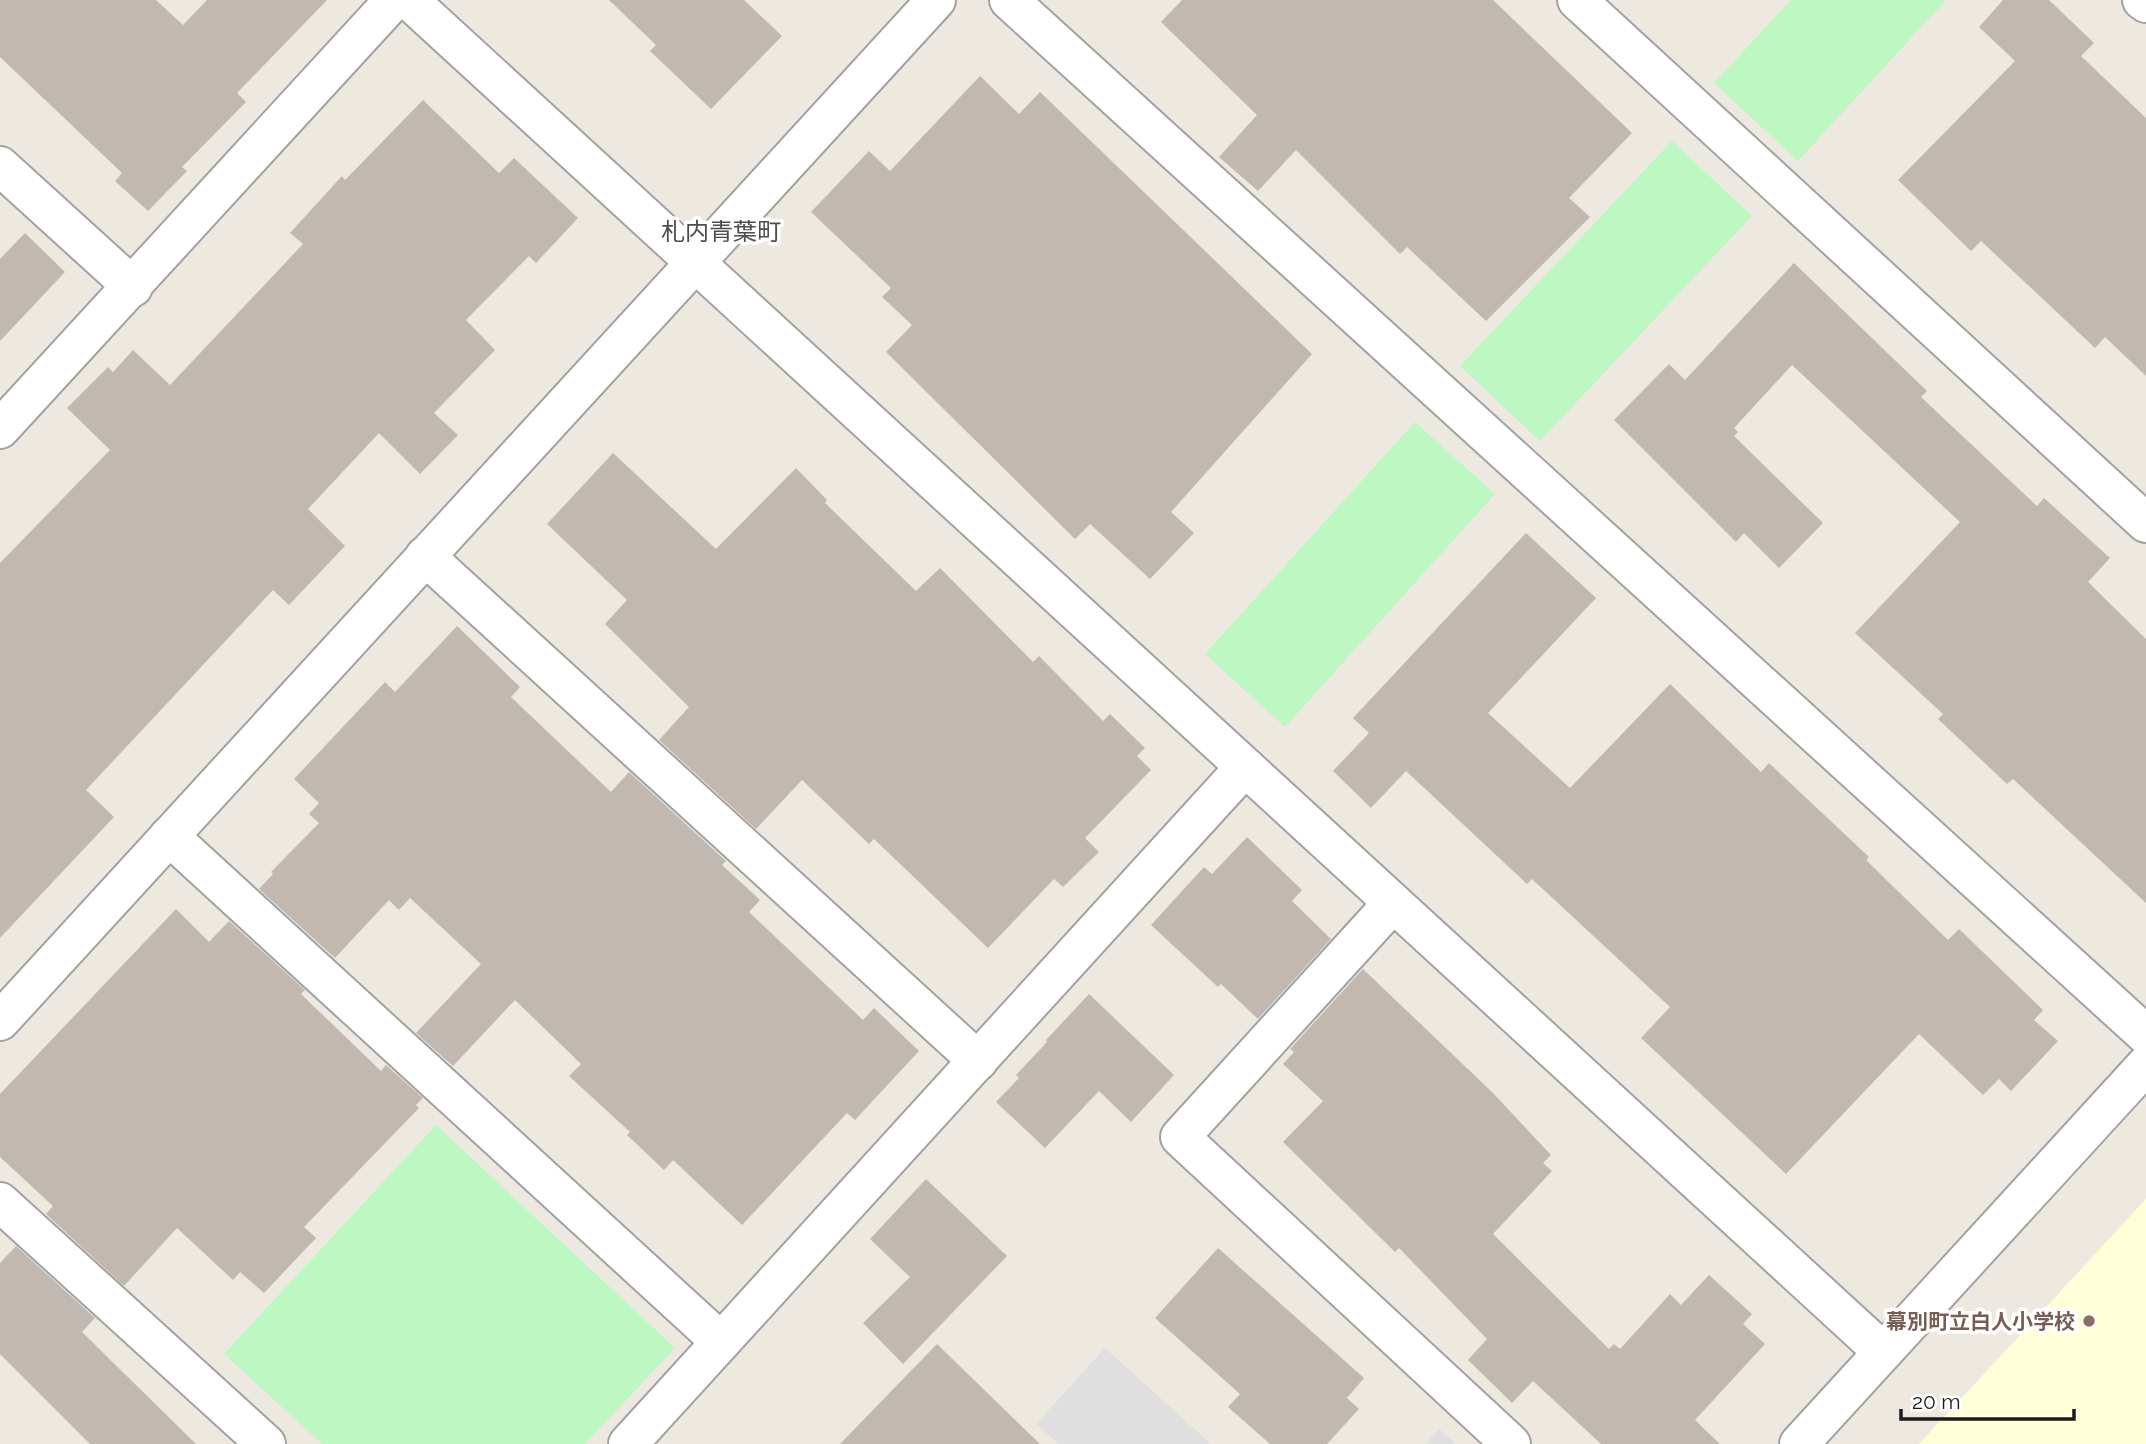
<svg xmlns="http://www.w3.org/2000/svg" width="2146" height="1444" viewBox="0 0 2146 1444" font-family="Raleway,'Noto Sans JP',sans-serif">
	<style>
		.education { fill: #fefed9 }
		.park { fill: #bdf7c2 }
		.parking { fill: #dfdfdf }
		.building { fill: #c1b8b1 }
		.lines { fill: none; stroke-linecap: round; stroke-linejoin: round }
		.minor-casing { stroke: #a2a2a2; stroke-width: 42 }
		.minor { stroke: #fff; stroke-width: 38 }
		.education-dot { fill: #8d6e63; stroke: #fff; stroke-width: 2.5 }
		.labels { text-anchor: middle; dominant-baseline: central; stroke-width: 7; stroke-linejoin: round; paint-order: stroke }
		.education-label { font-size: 21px; font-weight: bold; fill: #785e54; stroke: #fff; text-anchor: end }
		.quarter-label { font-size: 24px; fill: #4e4e4e; stroke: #fff }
	</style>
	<rect width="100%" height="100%" fill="#ede9e1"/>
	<!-- education -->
	<path class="education" d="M2146,1199V1444H1919Z"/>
	<!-- park -->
	<g class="park">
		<path d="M1791,0H1946L1798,161L1714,83Z"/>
		<path d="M1672,141L1752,216L1540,441L1460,366Z"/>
		<path d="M1415,422L1495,494L1285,727L1205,654Z"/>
		<path d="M436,1125L675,1348L585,1444H322L224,1354Z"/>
	</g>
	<!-- parking -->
	<g class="parking">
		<path d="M1105,1348L1211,1444H1059L1036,1424Z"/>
		<path d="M1439,1429L1456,1444H1426Z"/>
	</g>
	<!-- building -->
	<g class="building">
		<path d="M0,0H156L183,25L207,0H327L237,93L246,102L182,167L187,171L148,211L115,181L122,173L0,57Z"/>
		<path d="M609,0H744L782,36L711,109L650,51L656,45Z"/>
		<path d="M1182,0H1493L1632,133L1569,198L1590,217L1486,321L1407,247L1400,254L1296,150L1258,191L1219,157L1257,115L1161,22Z"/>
		<path d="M2003,0H2049L2094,43L2081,56L2146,118V376L2105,337L2095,348L1981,241L1971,251L1898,180L2015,61L1979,27Z"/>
		<path d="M980,76L1019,114L1040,92L1312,354L1171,512L1194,533L1150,579L1090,524L1075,539L886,352L912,325L882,297L891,288L811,212L869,151L890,171Z"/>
		<path d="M423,100L499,173L514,158L578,218L536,263L529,256L466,320L495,350L434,413L458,435L420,474L379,433L308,509L345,546L289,605L273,590L86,790L114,817L0,938V563L110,450L67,408L108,367L113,372L133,350L170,385L303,244L290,233L342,176L345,180Z"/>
		<path d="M25,233L65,272L0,341V259Z"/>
		<path d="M1794,263L1927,391L1921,397L2037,506L2044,498L2110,558L2088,582L2146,639V903L2013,779L2007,784L1938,719L1943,714L1855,633L1960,522L1792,365L1734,428L1738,432L1734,436L1823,523L1779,568L1744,533L1736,542L1614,420L1669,364L1685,380Z"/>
		<path d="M613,453L716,549L796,468L827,500L825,503L916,591L940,568L1033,662L1039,656L1103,721L1110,714L1145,748L1137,756L1151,770L1085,838L1099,852L1063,887L1054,879L988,948L874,839L869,844L802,780L756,829L659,740L689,707L605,624L627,600L547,524Z"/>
		<path d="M1526,533L1596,598L1488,713L1570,788L1670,684L1761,772L1769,763L1869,857L1866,860L1948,940L1959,929L2043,1010L2034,1020L2058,1041L2011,1091L1999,1079L1983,1095L1919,1034L1786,1174L1641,1038L1670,1007L1532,879L1527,884L1406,771L1371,808L1333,771L1369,733L1353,718Z"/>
		<path d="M457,626L520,687L511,697L611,792L629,772L726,861L722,865L760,900L749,912L863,1020L874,1008L919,1051L855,1120L847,1113L742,1225L673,1160L664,1170L627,1135L630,1132L569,1076L581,1064L515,1000L453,1066L416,1033L481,964L410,898L399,910L389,900L335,958L259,889L273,874L271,872L319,823L309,814L319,803L294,779L385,682L395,692Z"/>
		<path d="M1247,837L1302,890L1292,901L1331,939L1258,1019L1221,984L1218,987L1151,925L1204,867L1212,874Z"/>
		<path d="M176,909L209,942L229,921L305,990L301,994L381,1071L386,1065L423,1098L416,1105L419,1108L304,1227L316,1238L264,1293L240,1272L233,1280L177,1228L124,1286L46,1214L53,1206L0,1157V1094Z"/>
		<path d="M1363,969L1492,1092L1551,1155L1543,1163L1552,1171L1493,1234L1609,1349L1614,1344L1620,1349L1670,1294L1681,1305L1709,1275L1752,1314L1743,1324L1765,1344L1695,1420L1720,1444H1601L1533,1381L1512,1403L1468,1360L1487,1339L1399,1248L1395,1252L1283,1142L1323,1101L1283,1064L1294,1052L1290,1049Z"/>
		<path d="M1089,994L1174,1075L1131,1122L1099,1091L1045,1148L996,1102L1019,1078L1016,1075L1047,1042L1046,1040Z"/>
		<path d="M926,1179L1007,1256L903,1364L863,1323L910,1277L870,1239Z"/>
		<path d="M16,1246L95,1318L82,1332L196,1444H90L0,1354V1263Z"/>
		<path d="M1218,1248L1364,1378L1347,1398L1359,1409L1327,1444H1270L1228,1407L1240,1394L1155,1318Z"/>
		<path d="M937,1344L1040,1444H840Z"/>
	</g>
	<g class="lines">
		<defs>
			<g id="minor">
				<path d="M409,0L1882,1351"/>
				<path d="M1009,0L2146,1035"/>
				<path d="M1577,0L2146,523"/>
				<path d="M2142,0L2146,3"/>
				<path d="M0,166L133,287"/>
				<path d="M0,429L394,0"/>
				<path d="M425,556L978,1061"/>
				<path d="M169,836L721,1342"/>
				<path d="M1393,903L1180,1137L1511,1444"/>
				<path d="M0,1021L936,0"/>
				<path d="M0,1202L266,1444"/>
				<path d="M628,1444L1245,767"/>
				<path d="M1799,1444L2146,1065"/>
			</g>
		</defs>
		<!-- minor casing -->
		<use href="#minor" class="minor-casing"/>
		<!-- minor -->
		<use href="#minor" class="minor"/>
	</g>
	<!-- markers -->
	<circle class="education-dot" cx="2089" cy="1321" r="7"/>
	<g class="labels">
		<!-- education labels -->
		<g class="education-label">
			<text x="2075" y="1321">幕別町立白人小学校</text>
		</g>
		<!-- quarter labels -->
		<g class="quarter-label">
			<text x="721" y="231">札内青葉町</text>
		</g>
	</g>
	<!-- scale -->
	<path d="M1901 1409v10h173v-10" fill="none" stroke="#1b1b1b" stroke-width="3.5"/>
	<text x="1912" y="1409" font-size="21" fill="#1b1b1b" stroke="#ffffff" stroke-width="5" paint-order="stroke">20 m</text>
</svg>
